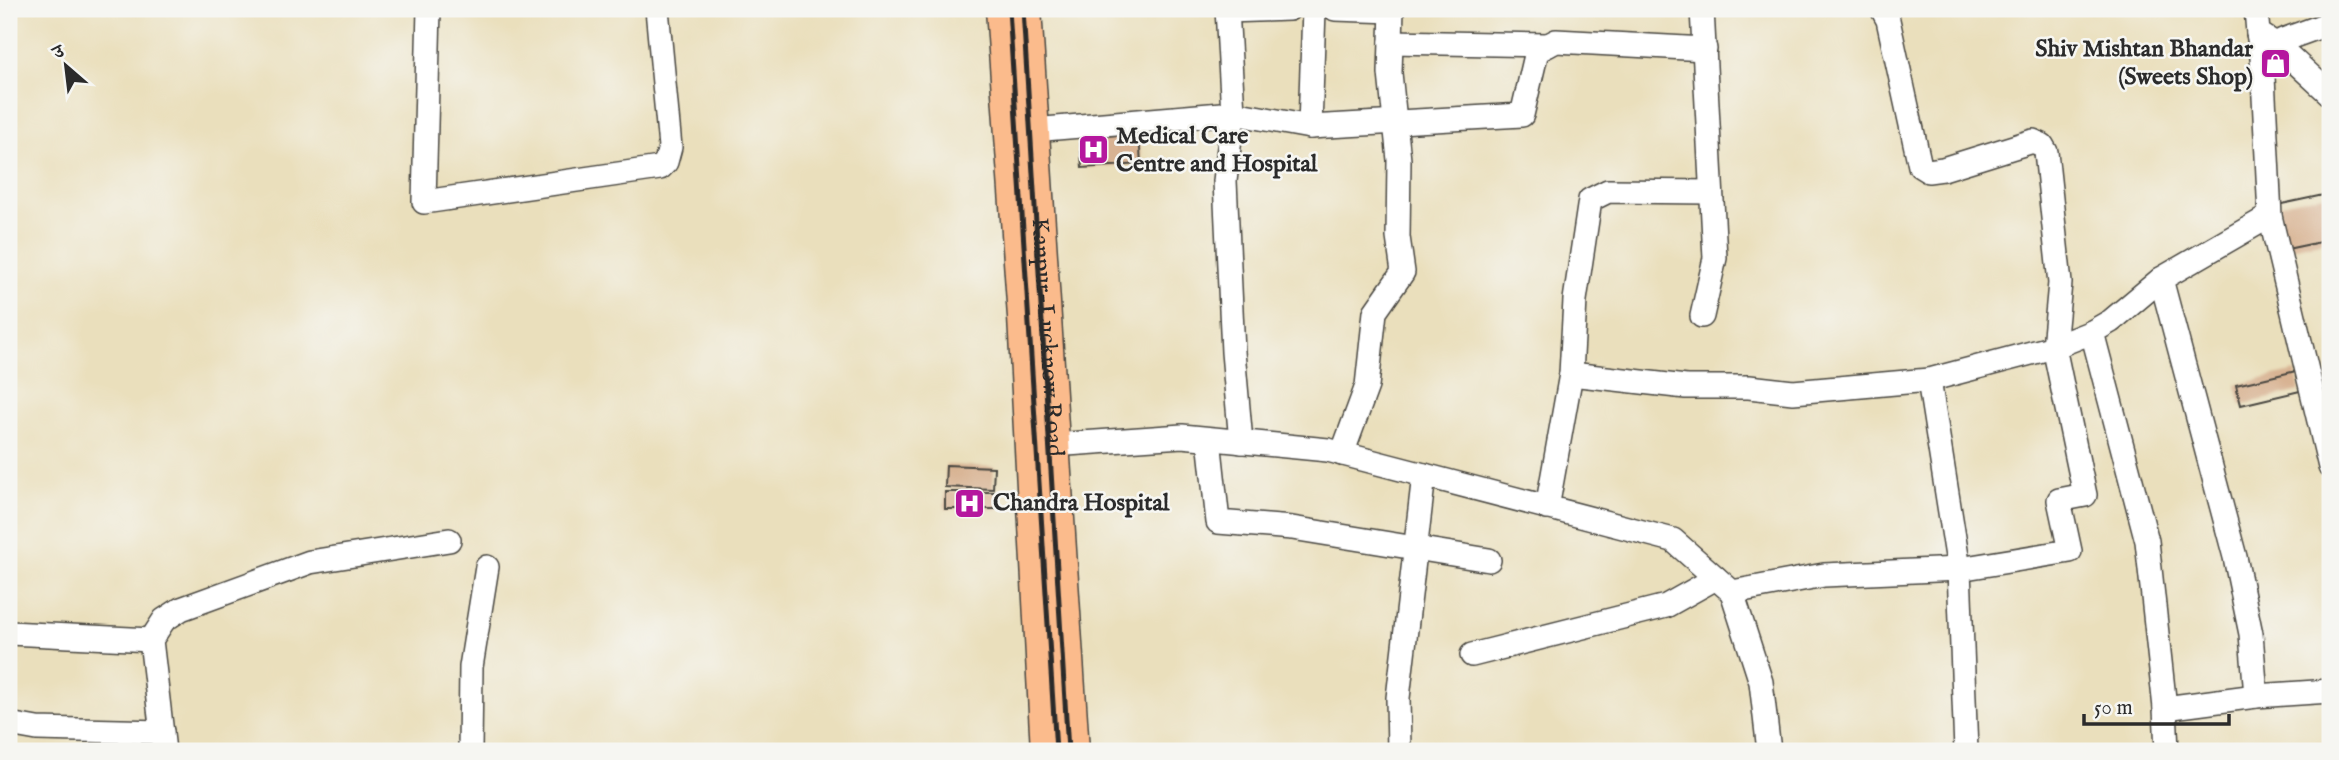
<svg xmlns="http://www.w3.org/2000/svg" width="2339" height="760" viewBox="0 0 2339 760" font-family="'IM FELL English','Noto Serif Devanagari',serif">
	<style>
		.building { fill: #d8b393 }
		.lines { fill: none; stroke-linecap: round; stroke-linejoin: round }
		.minor-casing { stroke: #484641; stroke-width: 26 }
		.major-casing { stroke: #484641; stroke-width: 33 }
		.minor { stroke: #fff; stroke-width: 23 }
		.major { stroke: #fbbb8c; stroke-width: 30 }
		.rail { stroke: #2b2b2b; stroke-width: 5 }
		.labels { text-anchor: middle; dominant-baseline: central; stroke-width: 5; stroke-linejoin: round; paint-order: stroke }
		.poi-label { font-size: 24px; font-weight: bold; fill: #2b2b2b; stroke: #f6f6f2; text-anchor: start }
		.street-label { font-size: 24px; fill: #2b2b2b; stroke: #f6f6f2 }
	</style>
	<rect width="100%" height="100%" fill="#f6f6f2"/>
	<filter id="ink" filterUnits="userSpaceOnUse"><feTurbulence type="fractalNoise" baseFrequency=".0143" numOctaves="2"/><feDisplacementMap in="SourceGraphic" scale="14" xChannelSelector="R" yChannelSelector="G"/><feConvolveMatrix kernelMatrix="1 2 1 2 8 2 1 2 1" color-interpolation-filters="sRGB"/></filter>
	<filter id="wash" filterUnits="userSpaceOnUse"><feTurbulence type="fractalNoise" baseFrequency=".00686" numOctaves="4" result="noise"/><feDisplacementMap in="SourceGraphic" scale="28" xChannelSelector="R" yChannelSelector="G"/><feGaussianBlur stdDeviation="1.57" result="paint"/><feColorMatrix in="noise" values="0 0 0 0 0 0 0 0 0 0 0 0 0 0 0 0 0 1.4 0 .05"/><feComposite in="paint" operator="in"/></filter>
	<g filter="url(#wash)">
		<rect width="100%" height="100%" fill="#eadfbc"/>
		<g id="blocks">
			<!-- building -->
			<g class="building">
				<path d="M1139,134L1141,164L1082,168L1080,137Z"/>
				<path d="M2328,194L2330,240L2287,249L2277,205Z"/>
				<path d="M2296,371L2300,391L2241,405L2236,385Z"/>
				<path d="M946,465L994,467L993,489L945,487Z"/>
				<rect x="945" y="492" width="53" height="17"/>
			</g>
		</g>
	</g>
	<g filter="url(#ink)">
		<use href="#blocks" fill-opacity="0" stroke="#484641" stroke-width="2"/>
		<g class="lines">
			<defs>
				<g id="minor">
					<path d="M429,9L424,202L660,168L666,162L670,147L657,9"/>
					<path d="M1227,9L1233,113L1225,181L1233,352L1241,442"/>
					<path d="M1335,9L1392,11"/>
					<path d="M1702,9L1715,258L1702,316"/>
					<path d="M2256,9L2258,33L2277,45L2330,94"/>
					<path d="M1227,11L1289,9"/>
					<path d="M2258,33L2262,57L2270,216L2330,467"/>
					<path d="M1391,42L1548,45"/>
					<path d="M2267,52L2283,40L2330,23"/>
					<path d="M1310,127L1314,9"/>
					<path d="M1033,130L1233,113L1310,127L1522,115L1537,51L1556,41L1705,49"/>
					<path d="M2161,279L2235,557L2251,634L2256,696"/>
					<path d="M1571,374L1686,387H1749L1793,392L1929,380L2054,347L2092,332"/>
					<path d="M1929,380L1959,569L1966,751"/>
					<path d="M1209,439L1218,522L1292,528L1489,560"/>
					<path d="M1053,445L1182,436L1328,450L1673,540L1732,592L1824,575L1959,569L2070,551L2059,500L2085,495L2054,347L2060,283L2046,152L2042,145L2033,141L1943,169L1928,171L1920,166L1888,20L1882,9"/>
					<path d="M1342,454L1367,386L1375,312L1403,272L1398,237L1399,160L1390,73L1392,9"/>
					<path d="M1547,508L1571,374L1575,300L1590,200L1608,191L1711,192"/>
					<path d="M1732,592L1761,682L1769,751"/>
					<path d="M9,633L151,640"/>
					<path d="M1472,655L1666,606L1716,578"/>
					<path d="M2165,708L2256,696L2330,691"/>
					<path d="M9,724L37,729L162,732"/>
					<path d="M164,751L151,640L164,620L181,609L310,562L449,540"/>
					<path d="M470,751L471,667L487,567"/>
					<path d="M1399,751L1398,698L1424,475"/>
					<path d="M2167,751L2165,708L2147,541L2092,332L2111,321L2161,279L2270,216"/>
				</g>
				<g id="major">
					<path d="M1001,9L1023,317L1046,751"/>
					<path id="s1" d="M1026,9L1074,751"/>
				</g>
			</defs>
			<!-- minor casing -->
			<use href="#minor" class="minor-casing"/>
			<!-- major casing -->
			<use href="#major" class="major-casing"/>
			<!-- minor -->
			<use href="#minor" class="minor"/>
			<!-- major -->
			<use href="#major" class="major"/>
			<!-- rail -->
			<g class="rail">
				<path d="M1009,9L1056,751"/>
				<path d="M1023,9L1068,751"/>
			</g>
		</g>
	</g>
	<!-- icons -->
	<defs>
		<symbol id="shop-square" viewBox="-11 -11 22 22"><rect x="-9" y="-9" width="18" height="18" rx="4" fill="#b5179e" stroke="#f6f6f2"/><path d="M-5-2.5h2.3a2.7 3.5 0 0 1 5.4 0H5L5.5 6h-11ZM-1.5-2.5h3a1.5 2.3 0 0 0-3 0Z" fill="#fff"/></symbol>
		<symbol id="hospital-square" viewBox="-11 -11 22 22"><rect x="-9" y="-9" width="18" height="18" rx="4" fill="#b5179e" stroke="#f6f6f2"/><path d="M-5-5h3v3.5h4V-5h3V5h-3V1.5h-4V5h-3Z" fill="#fff"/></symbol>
	</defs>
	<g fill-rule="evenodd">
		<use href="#shop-square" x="2258" y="46" width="35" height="35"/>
		<use href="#hospital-square" x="1076" y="132" width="35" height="35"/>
		<use href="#hospital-square" x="952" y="486" width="35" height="35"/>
	</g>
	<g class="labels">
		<!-- poi labels -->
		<g class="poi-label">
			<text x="2253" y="49" text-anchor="end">Shiv Mishtan Bhandar<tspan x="2253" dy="28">(Sweets Shop)</tspan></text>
			<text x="1116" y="136">Medical Care<tspan x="1116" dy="28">Centre and Hospital</tspan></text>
			<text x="993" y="503">Chandra Hospital</text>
		</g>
		<!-- street labels -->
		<g class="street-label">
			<text stroke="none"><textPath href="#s1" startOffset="329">Kanpur-Lucknow Road</textPath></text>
		</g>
	</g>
	<!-- margin -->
	<rect width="2339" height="760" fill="none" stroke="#f6f6f2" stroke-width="35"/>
	<!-- north arrow -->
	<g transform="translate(66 66) rotate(332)" stroke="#f6f6f2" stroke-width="5" paint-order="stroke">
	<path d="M0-5L12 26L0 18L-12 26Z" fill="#2b2b2b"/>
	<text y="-10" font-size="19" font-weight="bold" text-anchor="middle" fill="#2b2b2b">उ</text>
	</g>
	<!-- scale -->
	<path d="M2084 714v10h145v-10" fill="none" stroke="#2b2b2b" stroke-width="3.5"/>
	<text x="2094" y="714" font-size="21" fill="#2b2b2b" stroke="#f6f6f2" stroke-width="5" paint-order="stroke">50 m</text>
</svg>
